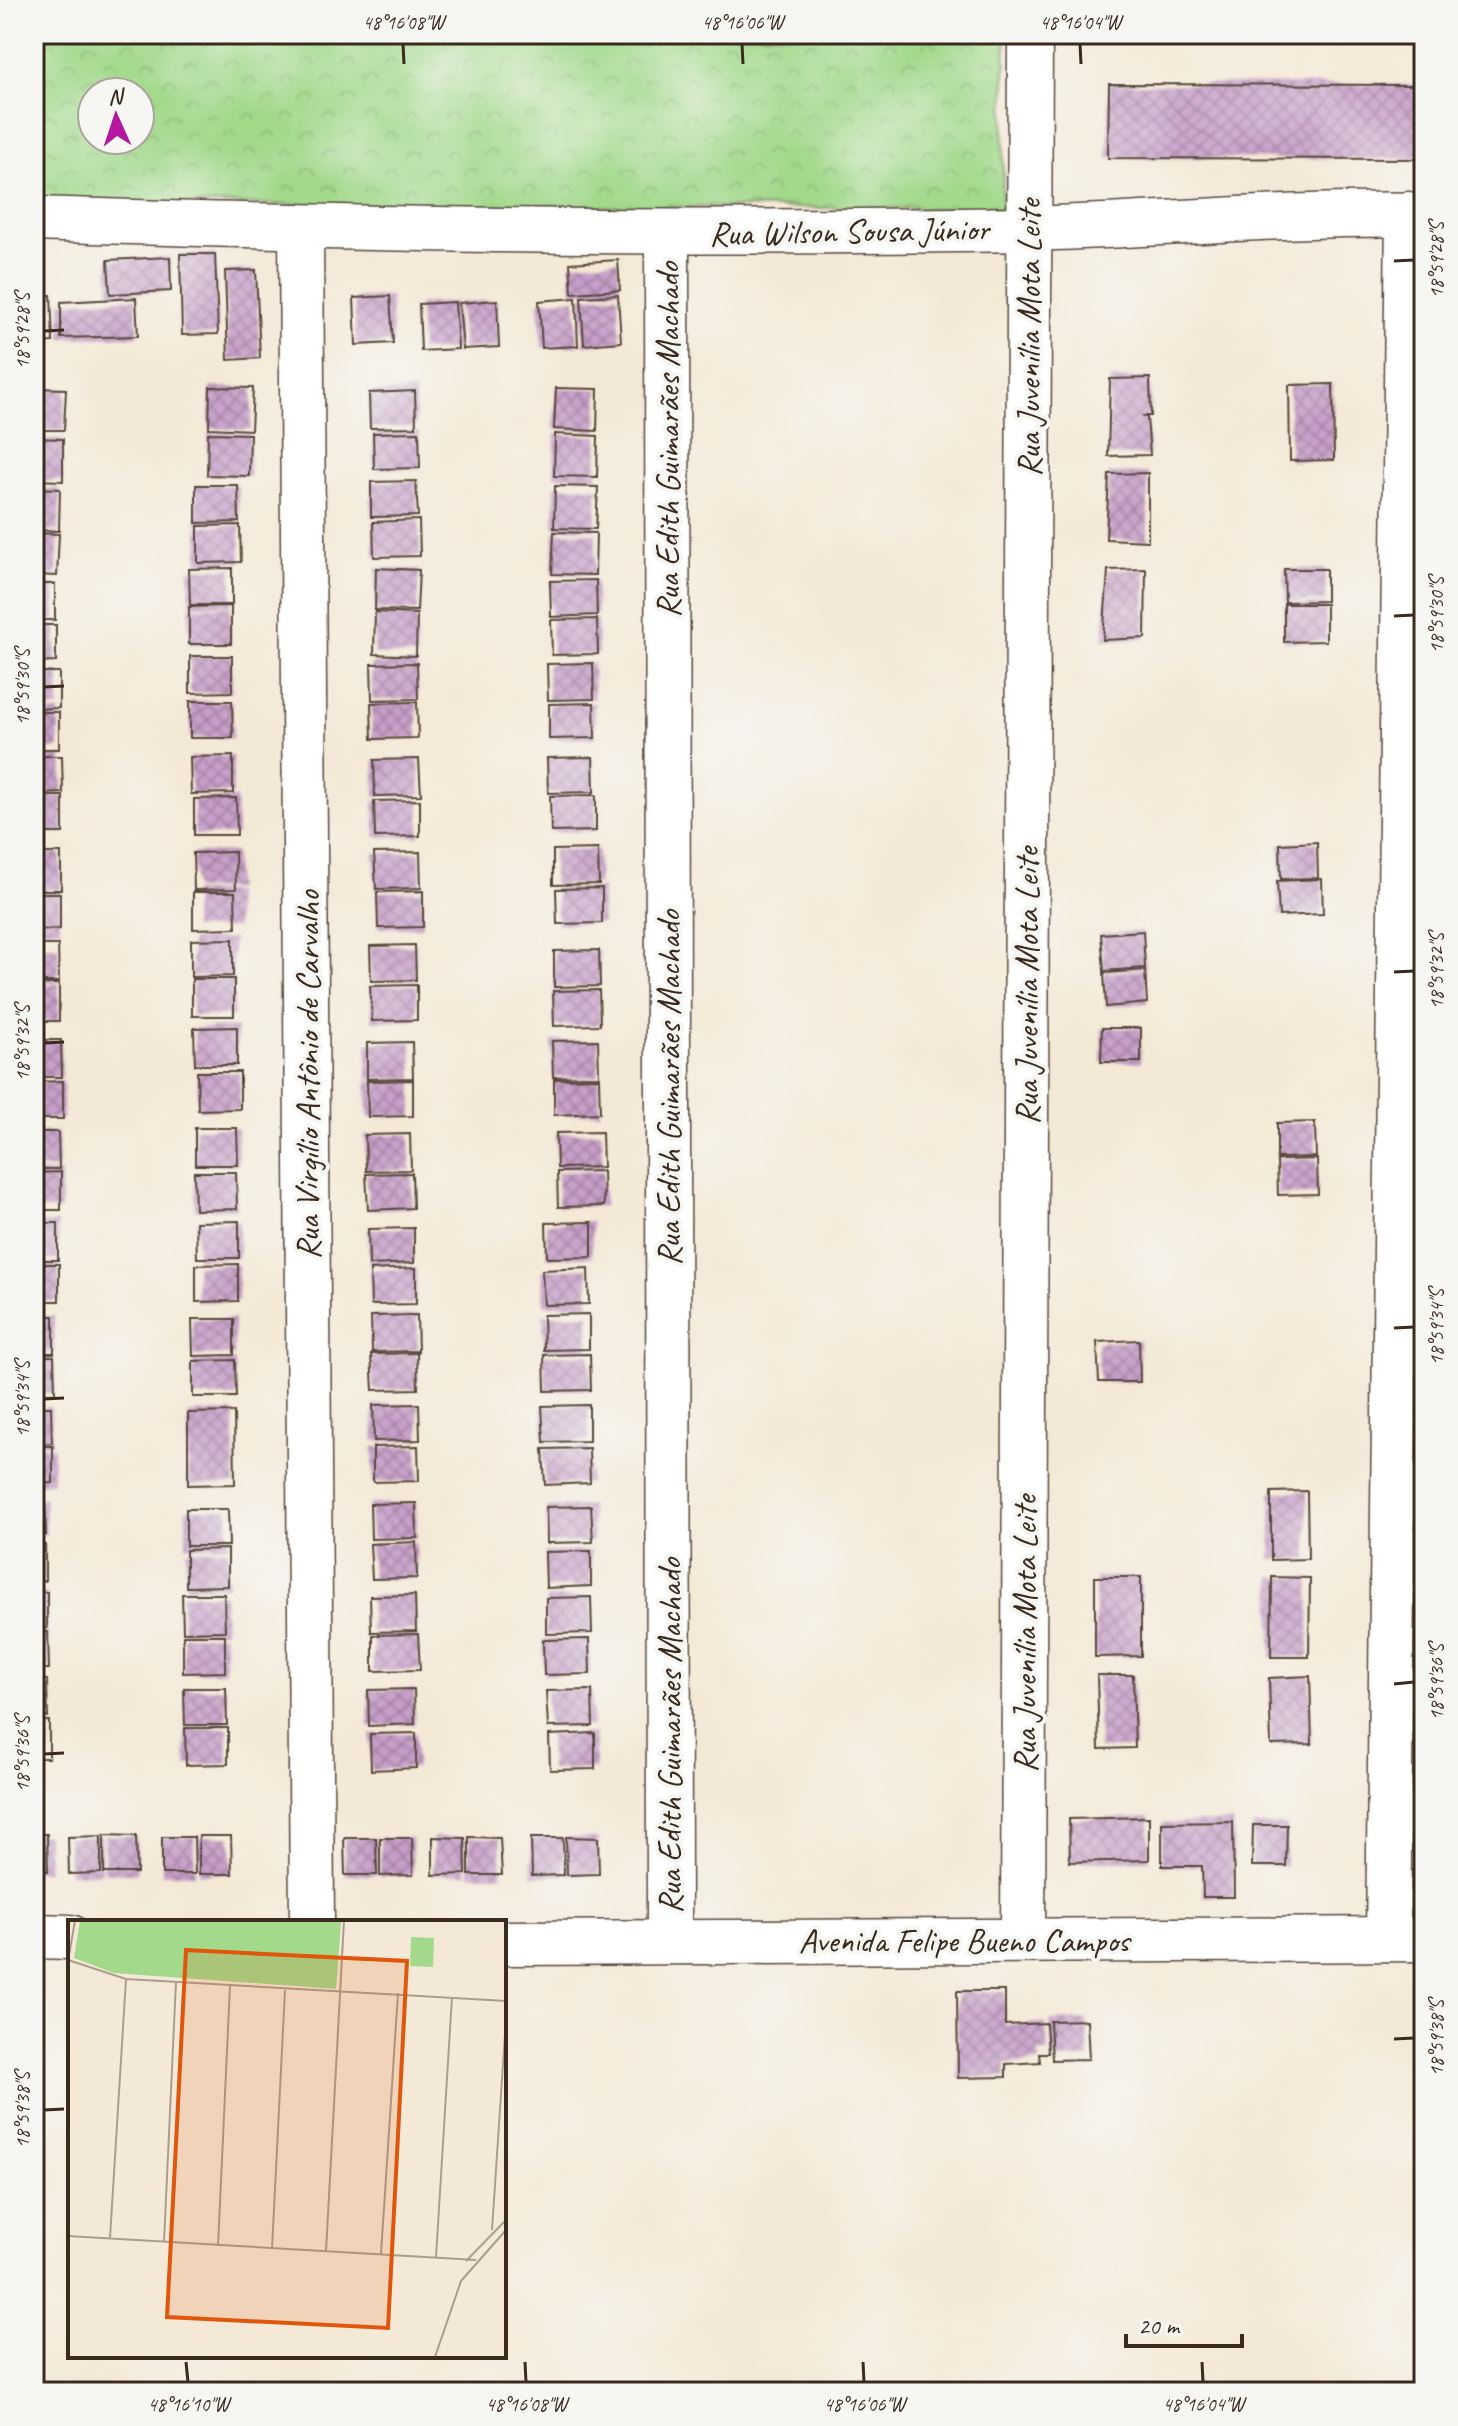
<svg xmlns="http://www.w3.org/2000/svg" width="1458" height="2426" viewBox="0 0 1458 2426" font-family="Caveat,sans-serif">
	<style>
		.park { fill: url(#park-crowns); stroke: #6e8254; stroke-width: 2; fill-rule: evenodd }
		.building { fill: url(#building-cross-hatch) }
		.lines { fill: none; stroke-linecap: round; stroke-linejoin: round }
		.minor-casing { stroke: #57473a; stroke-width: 47 }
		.minor { stroke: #fff; stroke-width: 44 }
		.ticks { fill: none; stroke: #3b2a1e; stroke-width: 3 }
		.labels { text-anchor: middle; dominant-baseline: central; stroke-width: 8; stroke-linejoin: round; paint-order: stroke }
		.street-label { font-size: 34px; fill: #3b2a1e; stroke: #f6f6f2 }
		.inset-road { fill: none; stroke: #aa9d8d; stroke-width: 2 }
		.view { fill: #df570d; fill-opacity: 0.15; stroke: #df570d; stroke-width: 4 }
		.inset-edge { fill: none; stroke: #3b2a1e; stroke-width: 4 }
		.neatline { fill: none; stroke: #3b2a1e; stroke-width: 3 }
		.ticks-label { font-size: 20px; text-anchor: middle; fill: #3b2a1e }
	</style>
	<defs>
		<pattern id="park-crowns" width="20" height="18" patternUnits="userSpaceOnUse" patternTransform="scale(2)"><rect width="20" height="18" fill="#a2d98b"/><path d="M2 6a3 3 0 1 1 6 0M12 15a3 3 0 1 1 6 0" fill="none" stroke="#8cba78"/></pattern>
		<pattern id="building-cross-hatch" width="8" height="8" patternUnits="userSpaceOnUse" patternTransform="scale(2)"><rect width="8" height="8" fill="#c79fc9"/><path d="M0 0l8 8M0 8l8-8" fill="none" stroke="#a382a3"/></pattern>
	</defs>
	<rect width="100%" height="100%" fill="#f6f6f2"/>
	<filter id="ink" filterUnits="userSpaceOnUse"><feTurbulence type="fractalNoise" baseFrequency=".0125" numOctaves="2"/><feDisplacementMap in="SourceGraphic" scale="16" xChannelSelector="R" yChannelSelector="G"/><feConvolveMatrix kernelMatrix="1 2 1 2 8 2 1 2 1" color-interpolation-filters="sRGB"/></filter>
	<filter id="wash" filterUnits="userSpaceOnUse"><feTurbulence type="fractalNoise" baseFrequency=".006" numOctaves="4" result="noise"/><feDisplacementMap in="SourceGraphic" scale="32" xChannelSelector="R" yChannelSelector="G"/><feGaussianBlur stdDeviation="1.8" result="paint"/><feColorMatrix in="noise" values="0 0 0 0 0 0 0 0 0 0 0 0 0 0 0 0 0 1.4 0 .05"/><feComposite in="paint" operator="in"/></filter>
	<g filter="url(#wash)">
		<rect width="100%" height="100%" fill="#f4e9d7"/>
		<!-- park -->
		<path class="park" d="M34,34H1006L1002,209L34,203ZM92,92H140V140H92Z"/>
		<g id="blocks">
			<!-- building -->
			<g class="building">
				<path d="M1109,84L1424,85V159L1108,158Z"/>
				<path d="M180,254H215L218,334L182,335Z"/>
				<path d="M170,257L171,291L110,294L108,260Z"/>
				<path d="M618,260L620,290L572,293L570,263Z"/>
				<path d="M256,270L260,358L228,360L225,271Z"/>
				<path d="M34,295H51L53,342L34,343Z"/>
				<path d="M618,295L621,342L584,345L581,297Z"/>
				<path d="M390,296L393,343L356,345L354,298Z"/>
				<path d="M136,298L138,336L61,338V302Z"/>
				<path d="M576,298L578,346L542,348L539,301Z"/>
				<path d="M497,300L499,347L463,349L459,303Z"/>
				<path d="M455,302L458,349L421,351L419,304Z"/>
				<path d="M1150,378L1151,416H1144L1147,418L1150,455L1108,456L1110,379Z"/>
				<path d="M1333,384L1334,460L1290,461L1289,385Z"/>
				<path d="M210,387L253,388L251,430L209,428Z"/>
				<path d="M34,388L66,389L64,430H34Z"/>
				<path d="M556,388L598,389L597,431L554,429Z"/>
				<path d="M415,391L416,427L370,428L369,393Z"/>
				<path d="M419,432L420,468L374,469L373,433Z"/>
				<path d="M208,433L250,434L249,476L207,475Z"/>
				<path d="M555,434L598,436L597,477L554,476Z"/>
				<path d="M34,438L63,439V481L34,480Z"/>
				<path d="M1148,473V541L1106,539L1109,474Z"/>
				<path d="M416,481L418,516L371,517V482Z"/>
				<path d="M196,485H238L239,522L196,523Z"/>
				<path d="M555,486L598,487L596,529L554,528Z"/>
				<path d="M34,488L60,489L59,531L34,530Z"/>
				<path d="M419,520L420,556L374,557L373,522Z"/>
				<path d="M240,525L241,562L198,563V526Z"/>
				<path d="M554,532L596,533L595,575L552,574Z"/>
				<path d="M34,533L59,534L57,576L34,575Z"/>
				<path d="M232,568V605H190L189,569Z"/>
				<path d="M376,568L419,570L417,611L375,610Z"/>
				<path d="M1146,569L1145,638L1103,640L1108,570Z"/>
				<path d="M1284,569H1326V601L1285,602Z"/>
				<path d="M596,580L597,615L551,617L550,581Z"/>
				<rect x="34" y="584" width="21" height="36"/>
				<path d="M1284,604H1326V641L1284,642Z"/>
				<path d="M231,606V644H189V607Z"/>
				<path d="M375,612L417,614L416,656L374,654Z"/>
				<path d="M597,619L598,654L552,655L551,620Z"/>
				<path d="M34,625H56V662L34,663Z"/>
				<path d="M190,656H232V692L190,693Z"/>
				<path d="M417,663L418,699L372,700L371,664Z"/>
				<path d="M593,663L594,699L548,700L547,664Z"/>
				<path d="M34,672H59V708L34,709Z"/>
				<path d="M190,701H232L233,738H190Z"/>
				<path d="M417,702L418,738L372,739L371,703Z"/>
				<path d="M594,703L595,738L549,739V704Z"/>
				<rect x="34" y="712" width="25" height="37"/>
				<path d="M34,756H62L63,793L34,794Z"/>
				<path d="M233,756V793L191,794L190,757Z"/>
				<path d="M593,757L594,792L548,793L547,758Z"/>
				<path d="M419,759L421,795L375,796L374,760Z"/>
				<path d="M596,795V831L551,832L550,796Z"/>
				<rect x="34" y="796" width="29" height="37"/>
				<path d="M236,798L237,835H194V799Z"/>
				<path d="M420,800V836L375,837L374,801Z"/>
				<path d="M1317,842L1318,878L1281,879L1280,844Z"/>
				<path d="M598,849L599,884L553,885V850Z"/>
				<path d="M235,852L236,889L194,890L193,853Z"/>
				<path d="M420,852L421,888L376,889L374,853Z"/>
				<rect x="34" y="853" width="27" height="37"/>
				<path d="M1322,879L1323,914L1279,916L1277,881Z"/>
				<path d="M602,888V923L557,924L556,889Z"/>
				<path d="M423,891V927L378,928L377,892Z"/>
				<path d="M193,892H235L236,928L193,929Z"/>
				<path d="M34,893H60V929L34,930Z"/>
				<path d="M1143,931L1145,968L1104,971L1101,934Z"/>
				<path d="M233,939V976L191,977V940Z"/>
				<path d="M34,945H58L59,982H34Z"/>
				<path d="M415,945L416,980L371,981L370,946Z"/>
				<path d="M599,950L600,986L554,987V951Z"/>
				<path d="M1145,970L1147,1003L1106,1007L1104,973Z"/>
				<rect x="192" y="979" width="42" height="37"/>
				<rect x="34" y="984" width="25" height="37"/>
				<path d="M417,985V1020L372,1021L370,986Z"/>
				<path d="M599,990L600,1025L554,1026L553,991Z"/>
				<path d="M237,1027V1065H195L194,1028Z"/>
				<path d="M1102,1028H1141V1062H1101Z"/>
				<path d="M34,1040H61L62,1077H34Z"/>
				<path d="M598,1040L599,1076L553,1077L552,1041Z"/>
				<path d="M412,1042L413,1078L367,1079V1043Z"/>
				<path d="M197,1072H240V1109L198,1110Z"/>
				<path d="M599,1078L600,1113L554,1115V1079Z"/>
				<path d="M413,1080V1116L368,1117L367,1081Z"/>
				<path d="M63,1081V1119H34V1082Z"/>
				<path d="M1315,1122L1316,1157L1277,1158V1123Z"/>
				<path d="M195,1128H237L238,1165H195Z"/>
				<path d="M34,1132H58L59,1169H34Z"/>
				<path d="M602,1132L603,1167L557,1168L556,1133Z"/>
				<path d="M410,1134L411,1170L366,1171L365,1135Z"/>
				<path d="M1317,1159L1318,1194L1278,1195L1277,1160Z"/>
				<path d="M603,1171L604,1206L558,1207L557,1172Z"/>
				<path d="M61,1172V1210H34V1173Z"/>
				<path d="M194,1172H236L237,1209L195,1210Z"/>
				<path d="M412,1173L413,1208L368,1210L366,1174Z"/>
				<path d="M239,1221V1258H197L196,1222Z"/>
				<path d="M592,1222V1257L547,1258L546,1223Z"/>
				<rect x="34" y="1223" width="24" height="37"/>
				<path d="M414,1228V1263L369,1265L368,1229Z"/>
				<rect x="34" y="1264" width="25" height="37"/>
				<path d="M238,1264V1301L196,1302V1265Z"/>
				<path d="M416,1268V1304L371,1305L370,1270Z"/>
				<path d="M588,1268L589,1304L544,1305L542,1270Z"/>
				<path d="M589,1314V1349L544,1350L543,1315Z"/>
				<path d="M417,1315L418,1351L372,1352L371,1316Z"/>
				<rect x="34" y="1316" width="20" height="37"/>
				<path d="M192,1319H234V1355L193,1356Z"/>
				<path d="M1139,1340L1140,1382H1099L1097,1342Z"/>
				<path d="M417,1353L418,1389L373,1390L371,1354Z"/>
				<path d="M590,1354L591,1390L545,1391L544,1355Z"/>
				<path d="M34,1356H54L55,1393H34Z"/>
				<path d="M235,1360L236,1397H193V1361Z"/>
				<rect x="1419" y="1375" width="5" height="41"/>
				<path d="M419,1404L420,1440L374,1441L373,1405Z"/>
				<path d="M589,1405V1441L544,1442L542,1406Z"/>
				<path d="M34,1407H51L52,1443L34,1444Z"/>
				<path d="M234,1412L235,1484L188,1485V1413Z"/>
				<path d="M34,1446H53V1483L34,1484Z"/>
				<path d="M418,1446L419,1481L373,1482V1447Z"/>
				<path d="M589,1448L590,1483L545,1485L543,1449Z"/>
				<path d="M1307,1491L1308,1559L1271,1560V1492Z"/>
				<path d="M34,1498H45L46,1535H34Z"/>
				<path d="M416,1503L417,1538L371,1539L370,1504Z"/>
				<path d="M591,1506L593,1542L547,1543L546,1507Z"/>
				<path d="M186,1509H228L229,1546H186Z"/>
				<path d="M1419,1511H1424V1550H1420Z"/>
				<path d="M416,1542L417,1578L372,1579L370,1544Z"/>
				<rect x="34" y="1545" width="11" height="36"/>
				<path d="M228,1549V1586L186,1587V1550Z"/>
				<path d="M591,1551V1586L546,1588L545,1552Z"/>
				<path d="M1095,1577H1141V1656L1095,1657Z"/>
				<path d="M1272,1577L1310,1578L1309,1657H1271Z"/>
				<path d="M34,1592H47V1628L34,1629Z"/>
				<path d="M182,1594H224L225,1631L183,1632Z"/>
				<path d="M415,1595L416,1631L371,1632L370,1596Z"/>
				<path d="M591,1597L592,1633L546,1634V1598Z"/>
				<path d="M34,1632H48L49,1669H34Z"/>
				<path d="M418,1634L420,1670L373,1671V1635Z"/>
				<path d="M183,1635H225V1672L183,1673Z"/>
				<path d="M589,1639L590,1674L544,1675L543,1640Z"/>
				<path d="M1097,1675H1133L1135,1748L1099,1749Z"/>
				<path d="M1310,1676L1312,1744L1271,1745L1269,1678Z"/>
				<path d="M34,1680H47L48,1717H34Z"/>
				<path d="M184,1688H226L227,1725H185Z"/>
				<path d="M414,1689L415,1724L369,1726L368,1690Z"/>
				<path d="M592,1690L593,1726L548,1727L546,1691Z"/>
				<path d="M1416,1695H1424V1739H1415Z"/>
				<rect x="34" y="1721" width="15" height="37"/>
				<path d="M185,1728H228V1764L186,1765Z"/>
				<path d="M416,1733V1768L371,1770L370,1734Z"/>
				<path d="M595,1733V1769L550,1770L549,1735Z"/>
				<rect x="1415" y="1743" width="9" height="44"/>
				<path d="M1149,1817V1860L1070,1862L1069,1819Z"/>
				<path d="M1233,1822L1234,1897H1203L1202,1866H1162V1823Z"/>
				<path d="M1253,1825H1287L1286,1866H1252Z"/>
				<path d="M34,1834H47L48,1871H34Z"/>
				<path d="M104,1835L136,1836L137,1873H104Z"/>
				<path d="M101,1836V1873L69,1874L68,1837Z"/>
				<path d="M199,1836H231L232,1874H199Z"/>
				<path d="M162,1837H194L195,1874H162Z"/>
				<path d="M433,1837L465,1838L466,1874L433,1875Z"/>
				<path d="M469,1837L500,1838L502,1875H469Z"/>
				<path d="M566,1837L598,1838L599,1874L567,1875Z"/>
				<path d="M344,1838H376L377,1875H345Z"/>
				<path d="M380,1838H412L413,1875L380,1876Z"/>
				<path d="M531,1838H563L564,1875L532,1876Z"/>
				<path d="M1416,1851H1424V1890H1417Z"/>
				<path d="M957,1991H1005V2025L1046,2023L1048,2053H1039L1040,2062L1006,2064V2077L958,2078Z"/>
				<path d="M1087,2020L1089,2059L1052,2060L1050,2021Z"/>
			</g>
		</g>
	</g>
	<g filter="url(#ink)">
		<use href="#blocks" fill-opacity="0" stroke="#57473a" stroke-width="2"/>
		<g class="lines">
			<defs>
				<g id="minor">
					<path d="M34,219C365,230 695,235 1026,229C1158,226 1292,212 1424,215"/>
					<path d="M301,228L312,1922"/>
					<path d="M667,233L669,1942"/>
					<path d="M34,1936L70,1937"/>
					<path d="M1023,1939L1030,34"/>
					<path d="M1388,1939L1408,214"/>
					<path d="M504,1943L1424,1939"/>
				</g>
			</defs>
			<!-- minor casing -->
			<use href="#minor" class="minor-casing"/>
			<!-- minor -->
			<use href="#minor" class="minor"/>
		</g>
	</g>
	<!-- ticks -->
	<path class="ticks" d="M403,44L404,64M742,44L743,64M1080,44L1081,64M1394,261L1414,260M44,331L64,330M1394,616L1414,615M44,687L64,686M1394,972L1414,971M44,1043L64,1042M1394,1328L1414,1327M44,1399L64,1398M1394,1684L1414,1682M44,1754L64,1753M1394,2039L1414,2038M44,2110L64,2109M186,2362L188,2382M525,2362L526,2382M863,2362L864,2382M1202,2362L1203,2382"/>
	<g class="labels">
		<!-- street labels -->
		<g class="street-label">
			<text transform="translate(849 231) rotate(-1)">Rua Wilson Sousa Júnior</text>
			<text transform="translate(1028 338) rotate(-90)">Rua Juvenília Mota Leite</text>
			<text transform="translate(667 440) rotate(-90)">Rua Edith Guimarães Machado</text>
			<text transform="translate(1026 986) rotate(-90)">Rua Juvenília Mota Leite</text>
			<text transform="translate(307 1075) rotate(-90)">Rua Virgílio Antônio de Carvalho</text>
			<text transform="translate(668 1088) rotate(-90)">Rua Edith Guimarães Machado</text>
			<text transform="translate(1024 1634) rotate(-90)">Rua Juvenília Mota Leite</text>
			<text transform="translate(669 1736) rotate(-90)">Rua Edith Guimarães Machado</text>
			<text x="964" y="1940">Avenida Felipe Bueno Campos</text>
		</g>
	</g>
	<!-- overview -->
	<g transform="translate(68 1920)">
		<rect width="438" height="438" fill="#f4e9d7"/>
		<path d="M12,1L273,2L268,69L46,53L6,38Z" fill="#a2d98b"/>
		<path d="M343,17L366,18L365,47L342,46Z" fill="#a2d98b"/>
		<path class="inset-road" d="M0,40L58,59L438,81M0,111V41L7,1M424,310L438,99M0,316L408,340M42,318L58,59M96,322L108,62M150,326L162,66M204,329L217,70M258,331L276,1M313,334L330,73M368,337L384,77M398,341L438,300M367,437L393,361L438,310"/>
		<path class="view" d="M118,30L339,41L320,408L99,397Z"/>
		<rect width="438" height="438" class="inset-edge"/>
	</g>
	<!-- margin -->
	<rect width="1458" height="2426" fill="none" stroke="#f6f6f2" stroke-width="88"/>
	<!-- north arrow -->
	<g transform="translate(116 116) rotate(357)"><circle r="38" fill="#f6f6f2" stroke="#aba49d" stroke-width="2"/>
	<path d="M0-6L14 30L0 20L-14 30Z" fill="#b5179e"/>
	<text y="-12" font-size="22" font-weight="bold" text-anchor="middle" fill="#3b2a1e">N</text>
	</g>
	<!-- scale -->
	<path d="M1126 2334v12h116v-12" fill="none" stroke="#3b2a1e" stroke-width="4"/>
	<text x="1138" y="2334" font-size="24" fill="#3b2a1e" stroke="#f6f6f2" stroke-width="6" paint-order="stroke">20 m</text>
	<rect x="44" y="44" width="1370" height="2338" class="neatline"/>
	<g class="ticks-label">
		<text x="403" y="29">48°16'08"W</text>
		<text x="742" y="29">48°16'06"W</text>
		<text x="1080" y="29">48°16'04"W</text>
		<text transform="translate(1436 260) rotate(-90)" y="7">18°59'28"S</text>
		<text transform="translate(22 331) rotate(-90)" y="7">18°59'28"S</text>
		<text transform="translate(1436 615) rotate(-90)" y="7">18°59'30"S</text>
		<text transform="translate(22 687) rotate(-90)" y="7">18°59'30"S</text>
		<text transform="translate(1436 971) rotate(-90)" y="7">18°59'32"S</text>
		<text transform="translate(22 1043) rotate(-90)" y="7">18°59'32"S</text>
		<text transform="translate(1436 1327) rotate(-90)" y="7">18°59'34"S</text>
		<text transform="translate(22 1399) rotate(-90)" y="7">18°59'34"S</text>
		<text transform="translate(1436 1682) rotate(-90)" y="7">18°59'36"S</text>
		<text transform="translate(22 1754) rotate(-90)" y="7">18°59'36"S</text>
		<text transform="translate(1436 2038) rotate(-90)" y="7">18°59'38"S</text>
		<text transform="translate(22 2110) rotate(-90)" y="7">18°59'38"S</text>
		<text x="188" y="2411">48°16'10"W</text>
		<text x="526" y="2411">48°16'08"W</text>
		<text x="864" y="2411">48°16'06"W</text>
		<text x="1203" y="2411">48°16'04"W</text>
	</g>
</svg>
